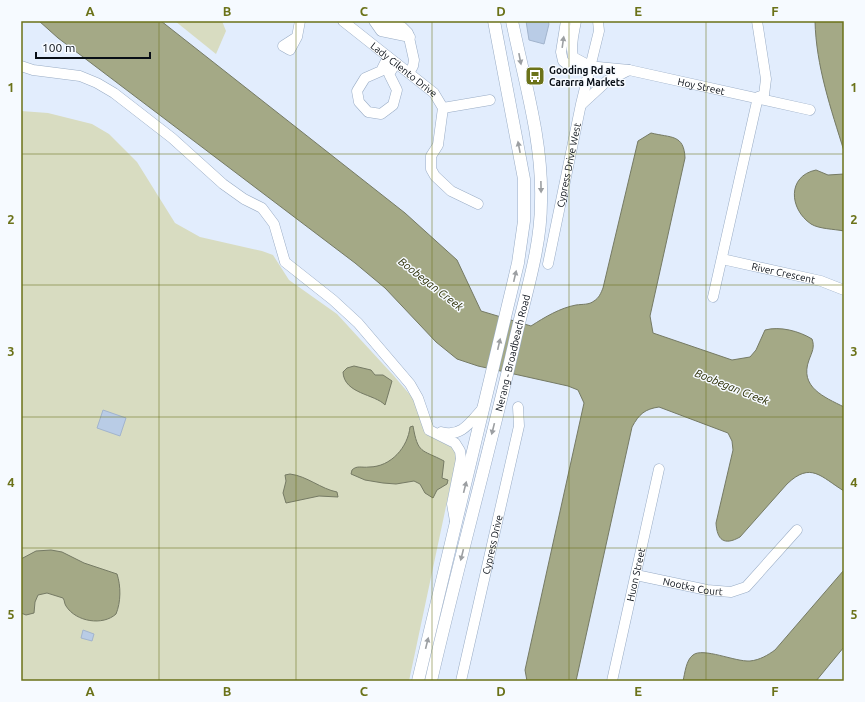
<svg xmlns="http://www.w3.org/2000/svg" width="865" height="702" viewBox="0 0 865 702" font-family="Ubuntu,sans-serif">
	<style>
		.green { fill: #d8dcc1 }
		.water { fill: #a4a986; stroke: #757a64 }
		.building { fill: #b9cce6; stroke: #a2b4cd }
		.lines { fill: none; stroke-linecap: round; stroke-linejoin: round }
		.minor-casing { stroke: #99acc5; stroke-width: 11 }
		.major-casing { stroke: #99acc5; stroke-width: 13 }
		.minor { stroke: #fff; stroke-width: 10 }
		.major { stroke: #fff; stroke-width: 12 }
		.oneway { fill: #9c9fa2 }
		.grid { fill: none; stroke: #6b7219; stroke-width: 1; stroke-opacity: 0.55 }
		.labels { text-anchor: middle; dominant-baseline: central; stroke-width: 3; stroke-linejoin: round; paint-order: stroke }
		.poi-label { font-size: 10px; font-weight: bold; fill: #080e16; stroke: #f6faff; text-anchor: start }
		.street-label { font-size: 10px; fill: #080e16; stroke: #f6faff }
		.water-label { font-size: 11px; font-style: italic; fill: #292c00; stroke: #f6faff }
		.neatline { fill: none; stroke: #6b7219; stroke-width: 1.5 }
		.grid-label { font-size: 13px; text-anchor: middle; font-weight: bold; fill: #6b7219 }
	</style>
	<rect width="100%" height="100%" fill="#e2edfd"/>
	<!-- green -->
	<g class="green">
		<path d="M175,21H222L226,31L216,54Z"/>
		<path d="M21,111L48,113L92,124L109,134L137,162L175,223L200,237L262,251L273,255L289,280L337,314L394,376L417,403L421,422L458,450L409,681H21Z"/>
	</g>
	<!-- water -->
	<g class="water">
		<path d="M39,21H161L405,213L457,260L481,311L531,326C545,317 560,308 576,305C583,304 589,305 594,301C599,298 601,293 603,288L638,141L651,133C671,138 684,134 685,158L650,316L653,333L732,360L750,357L756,350L765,330C780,326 799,331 812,339C815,347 812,352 809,360C799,387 824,397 844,407V491C821,477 811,461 787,484L740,537C724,546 717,540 716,523L733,450L732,441L728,433L659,407C645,409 639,414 632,427L576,681H527L525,670L584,403L578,390L568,386L478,366L457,359L436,342L385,288L355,263L58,38Z"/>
		<path d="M815,21H844V151C831,109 816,66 815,21Z"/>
		<path d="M816,170L828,175L844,174V231C834,229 819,229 811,224C789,209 787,176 816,170Z"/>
		<path d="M354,366L371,370L375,375H383L392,381L385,405C375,394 344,394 343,372L347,368Z"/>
		<path d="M413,426C418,454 421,449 444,461L442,478L448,480L447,484L437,490L433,498L425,493L420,484L414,481L396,484L383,483L365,480L351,474L352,470C357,465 362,468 369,467C391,467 408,447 410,427Z"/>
		<path d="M290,474C307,476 321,489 337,492L338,497L319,496L286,503L283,493L286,481L285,475Z"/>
		<path d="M51,550L62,552L84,563L117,574C121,586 121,602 116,614C103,626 76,622 66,606C64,603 65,601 63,598L47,593L38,595L35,602L34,613L26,615L21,613V559L36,551Z"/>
		<path d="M844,570V647L816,681H683C685,673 686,660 693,655C703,647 735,662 750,661C760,660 768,655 775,650Z"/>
	</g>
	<!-- building -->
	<g class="building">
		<path d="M526,21H548L549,24L544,44L529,40Z"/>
		<path d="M103,410L126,418L120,436L97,428Z"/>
		<path d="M83,630L94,634L92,641L81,638Z"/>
	</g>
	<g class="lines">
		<defs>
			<g id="minor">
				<path id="s1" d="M343,21L434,93L443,108L438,145L431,156V169L435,176L451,191L478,204"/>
				<path d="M374,21L381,31L410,37"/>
				<path d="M377,21L402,27L408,33L414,60L413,66L409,73"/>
				<path id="s2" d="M566,21L561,52L563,61L567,64L629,70L810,110"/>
				<path d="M576,21C574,33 570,44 573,57L586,64"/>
				<path d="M297,37L283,46L290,50L297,37L300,21"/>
				<path d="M388,57L381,71L365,78L357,91L359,102L368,112L381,114L393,105L397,90L389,74L396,63"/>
				<path d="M21,66L33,70L80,76L97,83L114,93L172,138L223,184L244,199L262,208L274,224L285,262L333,300L358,323L387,357L410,384L418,398L429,430L455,443L460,451L461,459L452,504L455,521"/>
				<path d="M582,104L607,81L629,70"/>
				<path d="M443,108L490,100"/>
				<path id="s3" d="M722,259L821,281L844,290"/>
				<path id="s4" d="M548,264L581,104L599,31L598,21"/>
				<path d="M713,297L758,97L764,95L766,79L757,21"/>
				<path d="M441,432C462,438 471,421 484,407"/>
				<path id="s5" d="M636,575L707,590L731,592L746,587L797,530"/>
				<path id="s6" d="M461,681L519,426L518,407"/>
				<path id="s7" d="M612,681L659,469"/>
			</g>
			<g id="major">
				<path d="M418,681L518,263L524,221V179L494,21"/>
				<path id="s8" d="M431,681C457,569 488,457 514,345C524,298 541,250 541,202C543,141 524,80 512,21"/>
			</g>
		</defs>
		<!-- minor casing -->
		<use href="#minor" class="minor-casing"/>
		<!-- major casing -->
		<use href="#major" class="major-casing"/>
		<!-- minor -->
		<use href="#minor" class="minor"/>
		<!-- major -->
		<use href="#major" class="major"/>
	</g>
	<!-- one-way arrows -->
	<defs><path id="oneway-solid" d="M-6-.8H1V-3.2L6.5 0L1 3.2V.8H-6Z"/></defs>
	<g class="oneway">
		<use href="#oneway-solid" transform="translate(563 42) rotate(-82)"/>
		<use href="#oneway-solid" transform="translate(520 59) rotate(79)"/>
		<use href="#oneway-solid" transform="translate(519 147) rotate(-101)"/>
		<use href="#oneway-solid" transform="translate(541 187) rotate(89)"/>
		<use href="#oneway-solid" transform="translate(515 276) rotate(-77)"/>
		<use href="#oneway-solid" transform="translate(499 344) rotate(-77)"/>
		<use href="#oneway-solid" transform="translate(493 429) rotate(104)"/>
		<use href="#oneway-solid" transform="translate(465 487) rotate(-76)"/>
		<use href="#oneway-solid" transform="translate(462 555) rotate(104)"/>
		<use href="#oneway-solid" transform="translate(427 643) rotate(-76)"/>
	</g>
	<!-- grid -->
	<path class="grid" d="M159,21V681M296,21V681M432,21V681M569,21V681M706,21V681M21,154H844M21,285H844M21,417H844M21,548H844"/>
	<!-- icons -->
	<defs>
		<symbol id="bus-square" viewBox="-11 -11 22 22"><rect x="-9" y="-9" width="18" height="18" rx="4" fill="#6b7219" stroke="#f6faff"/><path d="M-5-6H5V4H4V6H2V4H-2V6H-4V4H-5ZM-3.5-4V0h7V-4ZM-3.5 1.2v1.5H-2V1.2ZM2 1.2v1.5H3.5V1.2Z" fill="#fff"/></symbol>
	</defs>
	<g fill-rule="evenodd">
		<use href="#bus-square" x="524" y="65" width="22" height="22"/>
	</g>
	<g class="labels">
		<!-- poi labels -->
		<g class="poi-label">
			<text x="549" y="70">Gooding Rd at<tspan x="549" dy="12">Cararra Markets</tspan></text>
		</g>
		<!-- street labels -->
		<g class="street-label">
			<text stroke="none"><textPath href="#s1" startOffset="78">Lady Cilento Drive</textPath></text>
			<text stroke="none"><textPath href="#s2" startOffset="182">Hoy Street</textPath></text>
			<text stroke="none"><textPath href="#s4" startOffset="101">Cypress Drive West</textPath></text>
			<text stroke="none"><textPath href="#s3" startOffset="63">River Crescent</textPath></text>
			<text stroke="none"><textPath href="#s8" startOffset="338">Nerang - Broadbeach Road</textPath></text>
			<text stroke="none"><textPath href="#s6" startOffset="140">Cypress Drive</textPath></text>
			<text stroke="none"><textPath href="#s7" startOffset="109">Huon Street</textPath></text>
			<text stroke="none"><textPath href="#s5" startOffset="58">Nootka Court</textPath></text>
		</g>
		<!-- water labels -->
		<g class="water-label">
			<text transform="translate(431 284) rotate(38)">Boobegan Creek</text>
			<text transform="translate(732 387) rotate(22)">Boobegan Creek</text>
		</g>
	</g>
	<!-- border -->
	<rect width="865" height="702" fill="none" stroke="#f6faff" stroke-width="44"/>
	<!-- scale -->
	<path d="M36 52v6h114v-6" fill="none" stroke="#080e16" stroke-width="2"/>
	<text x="42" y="52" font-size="12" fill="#080e16" stroke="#f6faff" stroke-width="3" paint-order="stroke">100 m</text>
	<rect x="22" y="22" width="821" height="658" class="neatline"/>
	<g class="grid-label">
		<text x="90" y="16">A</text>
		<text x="227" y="16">B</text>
		<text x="364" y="16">C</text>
		<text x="501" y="16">D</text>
		<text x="638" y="16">E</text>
		<text x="775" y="16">F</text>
		<text x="11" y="92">1</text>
		<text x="854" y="92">1</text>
		<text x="11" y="224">2</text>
		<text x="854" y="224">2</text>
		<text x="11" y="356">3</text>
		<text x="854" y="356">3</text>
		<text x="11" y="487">4</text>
		<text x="854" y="487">4</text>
		<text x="11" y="619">5</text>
		<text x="854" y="619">5</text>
		<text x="90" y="696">A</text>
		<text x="227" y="696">B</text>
		<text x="364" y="696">C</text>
		<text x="501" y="696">D</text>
		<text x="638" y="696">E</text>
		<text x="775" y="696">F</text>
	</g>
</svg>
